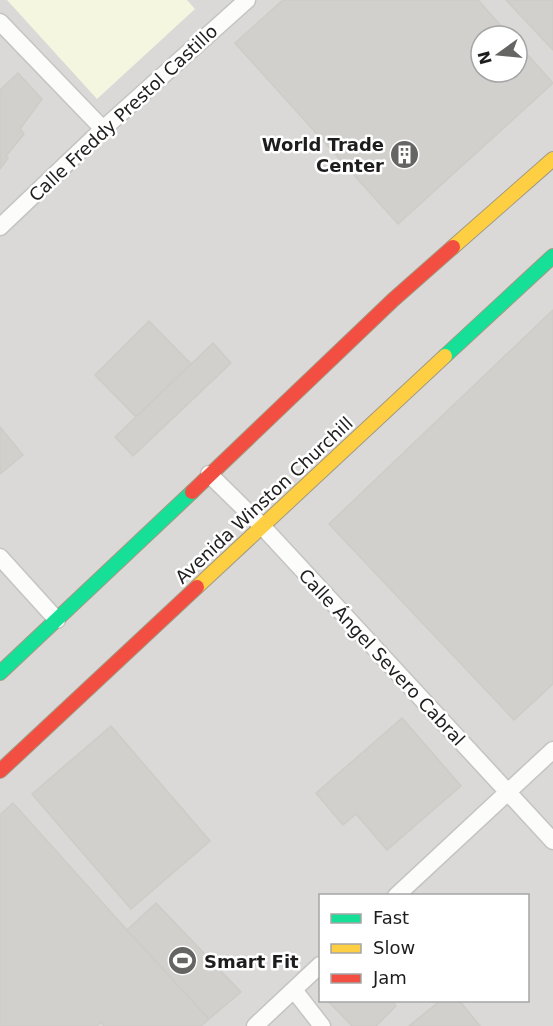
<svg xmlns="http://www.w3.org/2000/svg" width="553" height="1026" viewBox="0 0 553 1026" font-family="'DejaVu Sans',sans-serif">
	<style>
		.residential { fill: #dad9d7; fill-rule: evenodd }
		.education { fill: #f5f6e0 }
		.building { fill: #d2d0cd; stroke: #ceccc7; stroke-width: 1.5 }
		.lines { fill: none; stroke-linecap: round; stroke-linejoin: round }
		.street-casing { stroke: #c4c4c2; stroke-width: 19 }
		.fast-casing { stroke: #a29a82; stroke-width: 16 }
		.slow-casing { stroke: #a29a82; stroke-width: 16 }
		.jam-casing { stroke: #a29a82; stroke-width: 16 }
		.street { stroke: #fcfcfb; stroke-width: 16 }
		.fast { stroke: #16e098; stroke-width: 14 }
		.slow { stroke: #ffcf43; stroke-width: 14 }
		.jam { stroke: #f24e42; stroke-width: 14 }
		.labels { text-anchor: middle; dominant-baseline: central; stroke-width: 5; stroke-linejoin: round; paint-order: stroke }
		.street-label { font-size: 18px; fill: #1d1d1d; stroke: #fff }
		.poi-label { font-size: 18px; font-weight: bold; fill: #1d1d1d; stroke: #fff; text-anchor: end }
	</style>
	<rect width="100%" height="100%" fill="#ebeae6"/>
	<!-- residential -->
	<path class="residential" d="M0,0H553V1026H0ZM481,36H517V72H481ZM320,896H528V1000H320Z"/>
	<!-- education -->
	<path class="education" d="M7,0H187L195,9L97,99Z"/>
	<!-- building -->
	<g class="building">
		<path d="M283,0H478L510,36H481V72H517V43L553,83L398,224L235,43Z"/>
		<path d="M506,0H553V50L537,33Z"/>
		<path d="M18,73L42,99L20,129L24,134L6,156L8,158L0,169V90Z"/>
		<path d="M553,310V684L514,720L329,524Z"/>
		<path d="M149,321L191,364L136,417L95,375Z"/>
		<path d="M213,343L231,363L133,456L115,437Z"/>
		<path d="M0,427L23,455L0,474Z"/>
		<path d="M402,718L461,786L387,850L356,814L343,825L316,793Z"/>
		<path d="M111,726L210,841L131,909L32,794Z"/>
		<path d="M13,803L127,930L209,1019L201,1026H104L101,1022L97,1026H0V815Z"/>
		<path d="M156,903L241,992L209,1019L127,930Z"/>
		<path d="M330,1000H391L396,1006L376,1026H352L329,1002Z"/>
		<path d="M441,1000H459L480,1026H409Z"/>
	</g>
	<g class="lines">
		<defs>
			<g id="street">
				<path d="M0,22L103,129"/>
				<path d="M0,227L103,129L247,0"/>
				<path d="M209,474L262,526L553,841"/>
				<path d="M0,557L57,620"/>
				<path d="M396,896L553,750"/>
				<path d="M294,990L322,1026"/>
				<path d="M255,1026L320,965"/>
			</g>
			<g id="fast">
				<path d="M445,356L553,256"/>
				<path d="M0,673L192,492"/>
			</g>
			<g id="slow">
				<path d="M453,247L553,159"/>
				<path d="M197,587L445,356"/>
			</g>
			<g id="jam">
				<path d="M192,492L393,300L453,247"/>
				<path d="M0,771L197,587"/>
			</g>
		</defs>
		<!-- street casing -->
		<use href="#street" class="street-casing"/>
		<!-- fast casing -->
		<use href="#fast" class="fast-casing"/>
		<!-- slow casing -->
		<use href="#slow" class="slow-casing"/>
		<!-- jam casing -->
		<use href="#jam" class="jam-casing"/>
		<!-- street -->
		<use href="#street" class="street"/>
		<!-- fast -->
		<use href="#fast" class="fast"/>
		<!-- slow -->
		<use href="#slow" class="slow"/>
		<!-- jam -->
		<use href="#jam" class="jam"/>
	</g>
	<!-- icons -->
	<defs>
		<symbol id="building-disc" viewBox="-11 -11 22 22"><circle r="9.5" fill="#656563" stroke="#fff"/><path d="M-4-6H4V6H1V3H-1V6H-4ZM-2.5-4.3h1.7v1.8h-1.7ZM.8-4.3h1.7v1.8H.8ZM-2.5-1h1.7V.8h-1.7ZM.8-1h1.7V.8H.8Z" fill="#fff"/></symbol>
		<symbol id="stadium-disc" viewBox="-11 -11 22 22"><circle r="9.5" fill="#656563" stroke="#fff"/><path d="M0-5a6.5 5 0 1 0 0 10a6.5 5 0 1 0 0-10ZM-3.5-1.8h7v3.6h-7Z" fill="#fff"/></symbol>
	</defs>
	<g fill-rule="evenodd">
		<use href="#building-disc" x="388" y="138" width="33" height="33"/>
		<use href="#stadium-disc" x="166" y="944" width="33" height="33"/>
	</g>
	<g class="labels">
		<!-- street labels -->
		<g class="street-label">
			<text transform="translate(123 113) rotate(-43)">Calle Freddy Prestol Castillo</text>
			<text transform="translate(264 500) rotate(-43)">Avenida Winston Churchill</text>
			<text transform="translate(382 657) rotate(47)">Calle Ángel Severo Cabral</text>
		</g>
		<!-- poi labels -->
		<g class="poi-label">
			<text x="384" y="144">World Trade<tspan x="384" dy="21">Center</tspan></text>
			<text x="204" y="961" text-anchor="start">Smart Fit</text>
		</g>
	</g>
	<!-- legend -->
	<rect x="319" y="894" width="210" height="108" fill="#ffffff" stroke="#a5a5a5" stroke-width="1.5"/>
	<rect x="331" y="914" width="30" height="9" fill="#16e098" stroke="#a5a5a5" stroke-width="1.5"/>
	<text x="373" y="924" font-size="18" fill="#1d1d1d">Fast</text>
	<rect x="331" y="944" width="30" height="9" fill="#ffcf43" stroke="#a5a5a5" stroke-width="1.5"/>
	<text x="373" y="954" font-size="18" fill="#1d1d1d">Slow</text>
	<rect x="331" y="974" width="30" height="9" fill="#f24e42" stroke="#a5a5a5" stroke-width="1.5"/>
	<text x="373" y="984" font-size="18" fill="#1d1d1d">Jam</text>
	<!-- north arrow -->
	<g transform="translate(499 54) rotate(255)"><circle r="28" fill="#ffffff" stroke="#a5a5a5" stroke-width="1.5"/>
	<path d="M0-4.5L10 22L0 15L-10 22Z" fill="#656563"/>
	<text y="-9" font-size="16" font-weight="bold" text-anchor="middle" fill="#1d1d1d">N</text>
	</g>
</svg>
